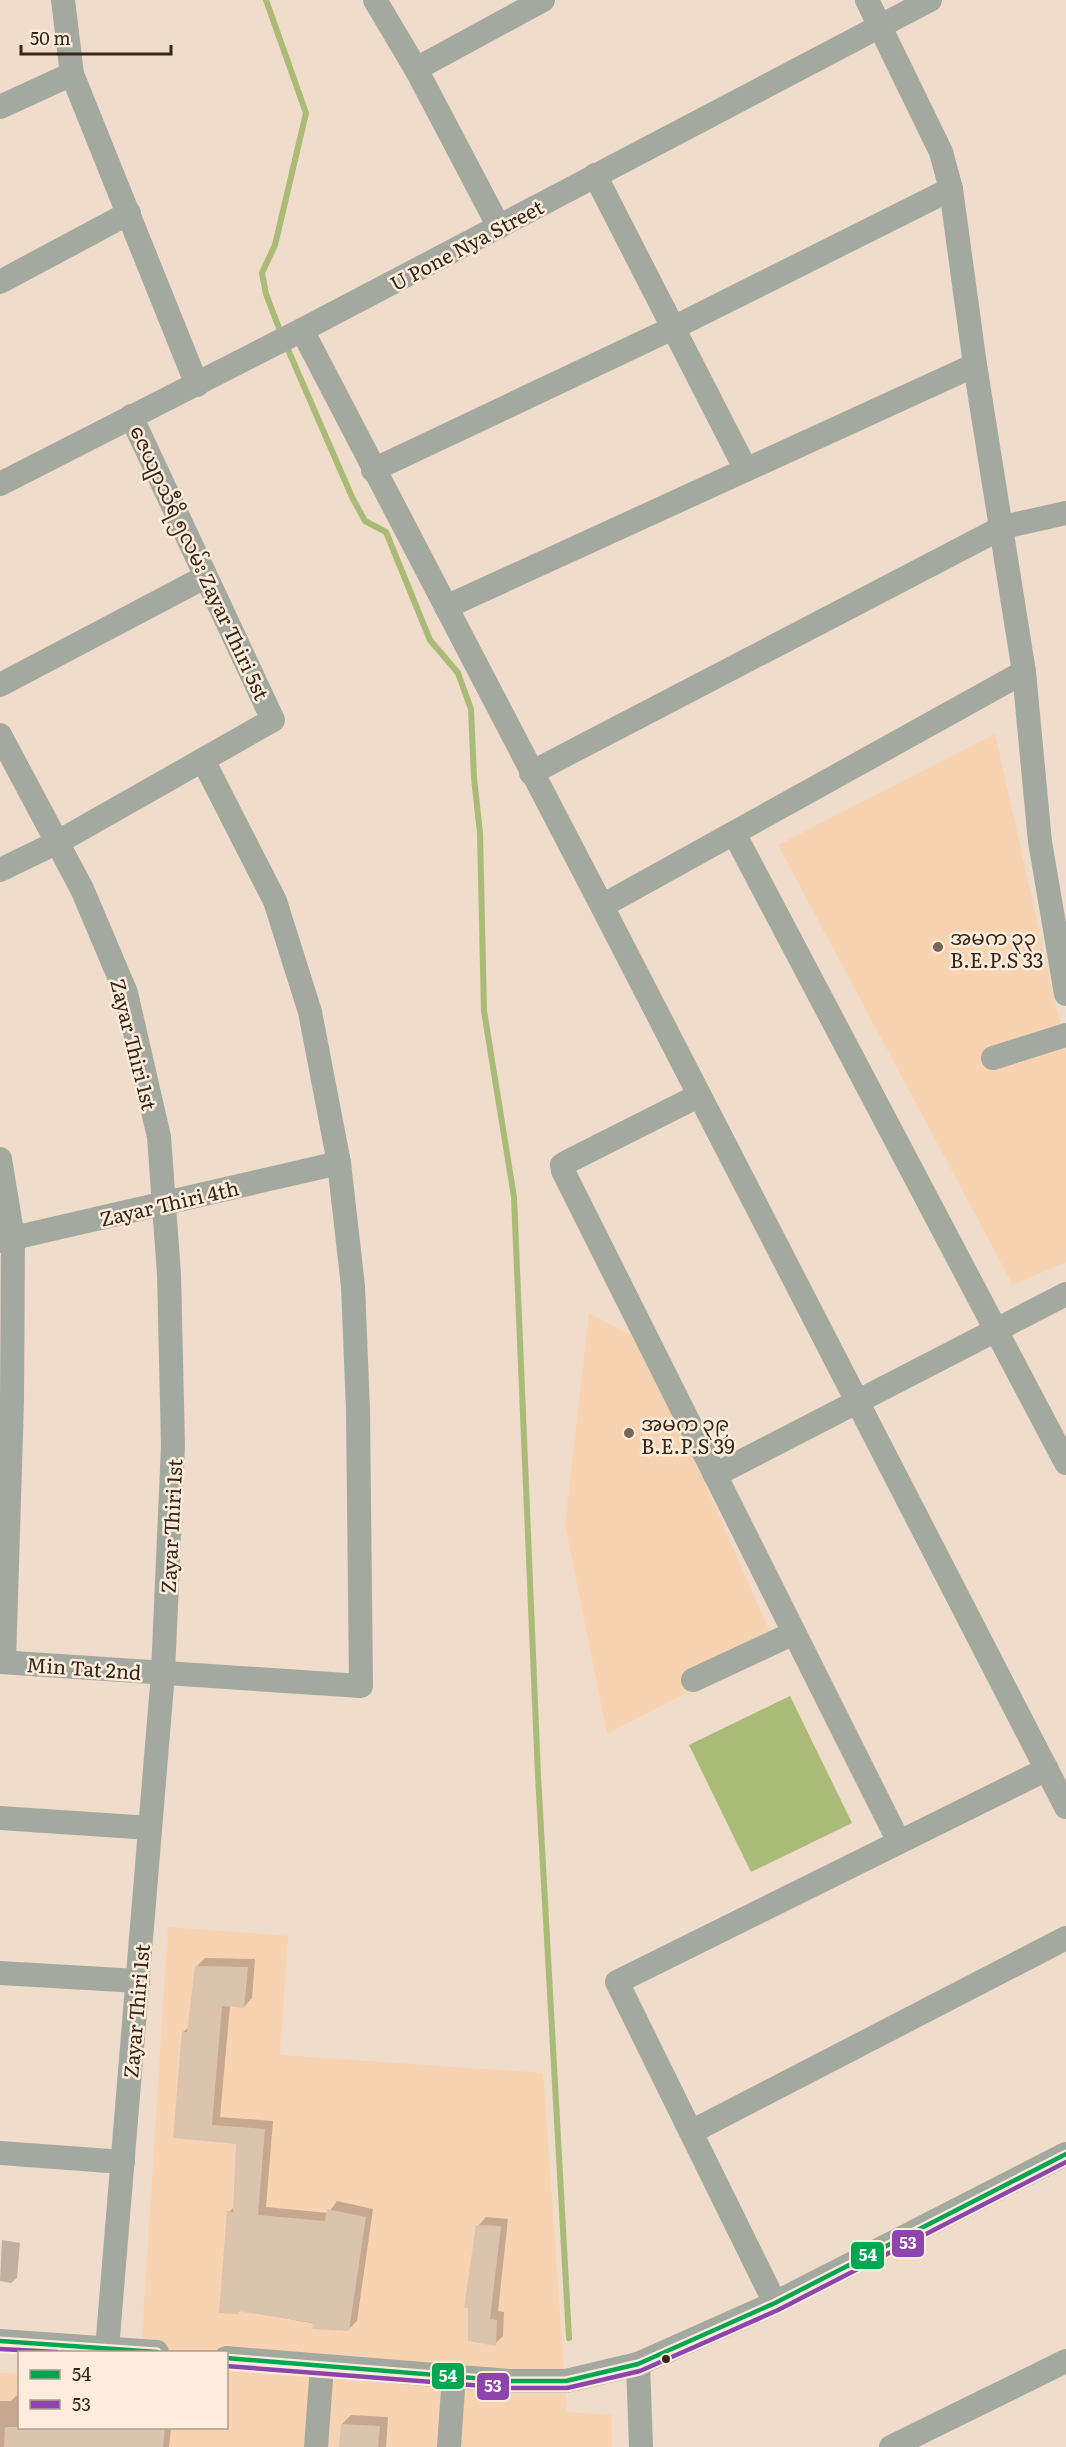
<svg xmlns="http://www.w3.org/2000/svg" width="1066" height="2447" viewBox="0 0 1066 2447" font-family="Literata,'Noto Sans Myanmar',serif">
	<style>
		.built { fill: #f7d3b2 }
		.water { fill: #aaba77 }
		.shadow { fill: #0003 }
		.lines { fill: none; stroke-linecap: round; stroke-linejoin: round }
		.stream { stroke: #aaba77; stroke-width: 6 }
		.building { fill: #dac4ae }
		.minor { stroke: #a4a9a0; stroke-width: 24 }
		.bus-1-casing { stroke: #feecdc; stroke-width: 9 }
		.bus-2-casing { stroke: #feecdc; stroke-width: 9 }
		.bus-1 { stroke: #00a651; stroke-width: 4.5 }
		.bus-2 { stroke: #8e44ad; stroke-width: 4.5 }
		.poi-dot { fill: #765; stroke: #feecdc; stroke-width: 2 }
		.bus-dot { fill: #362616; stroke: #feecdc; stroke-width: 2 }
		.labels { text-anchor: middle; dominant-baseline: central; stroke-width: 5; stroke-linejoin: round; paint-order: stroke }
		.street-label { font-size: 20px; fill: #362616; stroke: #feecdc }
		.poi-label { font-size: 20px; fill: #362616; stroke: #feecdc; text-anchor: start }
		.line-badge { stroke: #feecdc; stroke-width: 2 }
		.badge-label { font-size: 16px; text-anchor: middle; font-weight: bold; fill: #fff }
	</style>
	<rect width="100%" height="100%" fill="#efdcca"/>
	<!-- built -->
	<g class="built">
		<path d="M995,734L1066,1050V1262L1013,1285L778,845Z"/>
		<path d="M589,1313L643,1342L776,1646L607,1734L565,1524Z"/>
		<path d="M168,1927L288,1936L280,2055L543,2073L567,2412L611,2415L612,2447H0V2373L19,2374L20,2428H226V2352H141Z"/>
	</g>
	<!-- water -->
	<path class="water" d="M790,1696L852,1823L751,1872L689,1745Z"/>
	<!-- shadow -->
	<g class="shadow">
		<path d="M205,1958L255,1959L252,1998L244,2007L230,2006L220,2117L273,2121L266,2207L328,2213L337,2201L373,2209L357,2321L348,2330L240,2310L237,2313L229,2212L235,2206L238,2143L174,2137L183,2032L189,2027L197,1966Z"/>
		<path d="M486,2217L508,2219L498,2311L504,2312L503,2336L495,2344L470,2307L478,2226Z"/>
		<path d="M2,2240L20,2243L17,2278L11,2283L0,2281Z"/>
		<path d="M16,2396L20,2397V2428H171L169,2447H0V2401H11Z"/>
		<path d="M351,2415L388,2417L386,2447H340L342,2424Z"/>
	</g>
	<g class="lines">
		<!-- stream -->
		<g class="stream">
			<path d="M266,0L306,113L275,245L262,273L266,294L282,336"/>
			<path d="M286,345L352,497L365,521L386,532L430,640L458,673L471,709L474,778L480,833L484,1011L514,1197L538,1775L569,2338"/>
		</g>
	</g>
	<!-- building -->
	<g class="building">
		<path d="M195,1966L248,1967L244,2008L222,2006L212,2125L265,2129L258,2215L325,2221L327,2209L366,2217L349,2331L312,2329L313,2323L238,2311V2314L219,2313L227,2211L233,2212L236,2144L173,2138L182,2032H187Z"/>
		<path d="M476,2225L501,2226L490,2319L497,2320L496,2346L468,2341V2308H464Z"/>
		<path d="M341,2424L380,2426L378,2447H339Z"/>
		<path d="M5,2427H165L163,2447H4Z"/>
	</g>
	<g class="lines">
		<!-- minor -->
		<g class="minor">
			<path d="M63,0L72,74L197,385"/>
			<path d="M375,0L416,69L499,227"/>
			<path d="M867,0L941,152L951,189L975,365L1024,672L1040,842L1066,994"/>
			<path d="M416,69L543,0"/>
			<path d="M0,107L72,74"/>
			<path d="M595,175L745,468"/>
			<path d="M0,282L129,213"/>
			<path d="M302,330L602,906L1066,1807"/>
			<path d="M373,470L673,328L951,189"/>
			<path d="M0,484L302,330L930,0"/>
			<path d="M446,607L975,365"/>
			<path d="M0,685L205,577"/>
			<path d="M0,735L82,889L126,993L159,1137L169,1274L173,1446L163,1673L107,2349"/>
			<path d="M531,773L1003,527L1066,513"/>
			<path d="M734,833L1066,1463"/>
			<path d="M0,870L58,842L273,720L131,416"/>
			<path d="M602,906L1024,672"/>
			<path d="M993,1058L1066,1035"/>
			<path d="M698,1096L567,1162L562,1165L563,1171L899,1842"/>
			<path d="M0,1159L13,1238L12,1401L4,1662"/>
			<path d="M0,1241L339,1163"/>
			<path d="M715,1475L1066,1294"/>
			<path d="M0,1662L361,1686L358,1410L353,1286L339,1163L310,1012L275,901L203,760"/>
			<path d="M693,1680L794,1633"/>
			<path d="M0,1818L150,1828"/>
			<path d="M0,1973L138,1981"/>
			<path d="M691,2132L1066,1938"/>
			<path d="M0,2153L123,2162"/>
			<path d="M775,2303L617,1982L1047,1769"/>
			<path d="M0,2341L157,2352"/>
			<path d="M226,2358L511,2381H566L638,2364L775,2303L1066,2154"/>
			<path d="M638,2364L641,2447"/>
			<path d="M316,2447L322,2366"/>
			<path d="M449,2447L454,2375"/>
			<path d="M891,2447L1066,2361"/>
		</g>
		<defs>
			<g id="bus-1">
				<path d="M0,2341L157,2352"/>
				<path d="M226,2358L511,2381H566L638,2364L775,2303L1066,2154"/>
			</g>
			<g id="bus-2">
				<path d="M0,2349L57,2352"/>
				<path d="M226,2366L511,2388H567L640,2371L778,2310L1066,2162"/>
			</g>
		</defs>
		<!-- bus-1 casing -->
		<use href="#bus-1" class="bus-1-casing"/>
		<!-- bus-2 casing -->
		<use href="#bus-2" class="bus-2-casing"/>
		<!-- bus-1 -->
		<use href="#bus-1" class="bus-1"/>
		<!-- bus-2 -->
		<use href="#bus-2" class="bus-2"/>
	</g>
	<!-- markers -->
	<g class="poi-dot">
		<circle cx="938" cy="947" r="6"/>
		<circle cx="629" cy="1433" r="6"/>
	</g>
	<circle class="bus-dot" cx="666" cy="2359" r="5"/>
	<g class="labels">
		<!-- street labels -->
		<g class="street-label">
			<text transform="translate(466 244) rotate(-28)">U Pone Nya Street</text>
			<text transform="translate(201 562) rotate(65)">ဇေယျာသီရိ ၅လမ်း Zayar Thiri 5st</text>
			<text transform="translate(135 1044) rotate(76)">Zayar Thiri 1st</text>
			<text transform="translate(169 1202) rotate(-13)">Zayar Thiri 4th</text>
			<text transform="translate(170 1526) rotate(-87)">Zayar Thiri 1st</text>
			<text transform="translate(84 1667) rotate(4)">Min Tat 2nd</text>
			<text transform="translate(135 2011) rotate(-85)">Zayar Thiri 1st</text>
		</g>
		<!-- poi labels -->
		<g class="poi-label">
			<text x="950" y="936">အမက ၃၃<tspan x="950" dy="23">B.E.P.S 33</tspan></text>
			<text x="641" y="1422">အမက ၃၉<tspan x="641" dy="23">B.E.P.S 39</tspan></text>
		</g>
	</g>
	<g class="line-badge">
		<rect x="891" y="2229" width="34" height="29" rx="6" fill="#8e44ad"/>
		<rect x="850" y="2241" width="35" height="29" rx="6" fill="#00a651"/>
		<rect x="431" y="2362" width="34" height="28" rx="6" fill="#00a651"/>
		<rect x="476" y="2372" width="34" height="29" rx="6" fill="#8e44ad"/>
	</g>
	<g class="badge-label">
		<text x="908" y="2249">53</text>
		<text x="868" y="2261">54</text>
		<text x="448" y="2382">54</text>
		<text x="493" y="2392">53</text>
	</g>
	<!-- legend -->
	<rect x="18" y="2351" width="210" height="78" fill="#feecdc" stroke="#ae9d8d" stroke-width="1.5"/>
	<rect x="30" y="2370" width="30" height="9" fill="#00a651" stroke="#ae9d8d" stroke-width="1.5"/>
	<text x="72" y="2381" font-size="18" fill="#362616">54</text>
	<rect x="30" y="2400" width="30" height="9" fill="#8e44ad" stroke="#ae9d8d" stroke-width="1.5"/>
	<text x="72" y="2411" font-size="18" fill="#362616">53</text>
	<!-- scale -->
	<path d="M21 45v9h150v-9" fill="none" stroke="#362616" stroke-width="3"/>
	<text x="30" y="45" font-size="18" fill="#362616" stroke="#feecdc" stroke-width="4.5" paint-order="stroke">50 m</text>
</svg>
